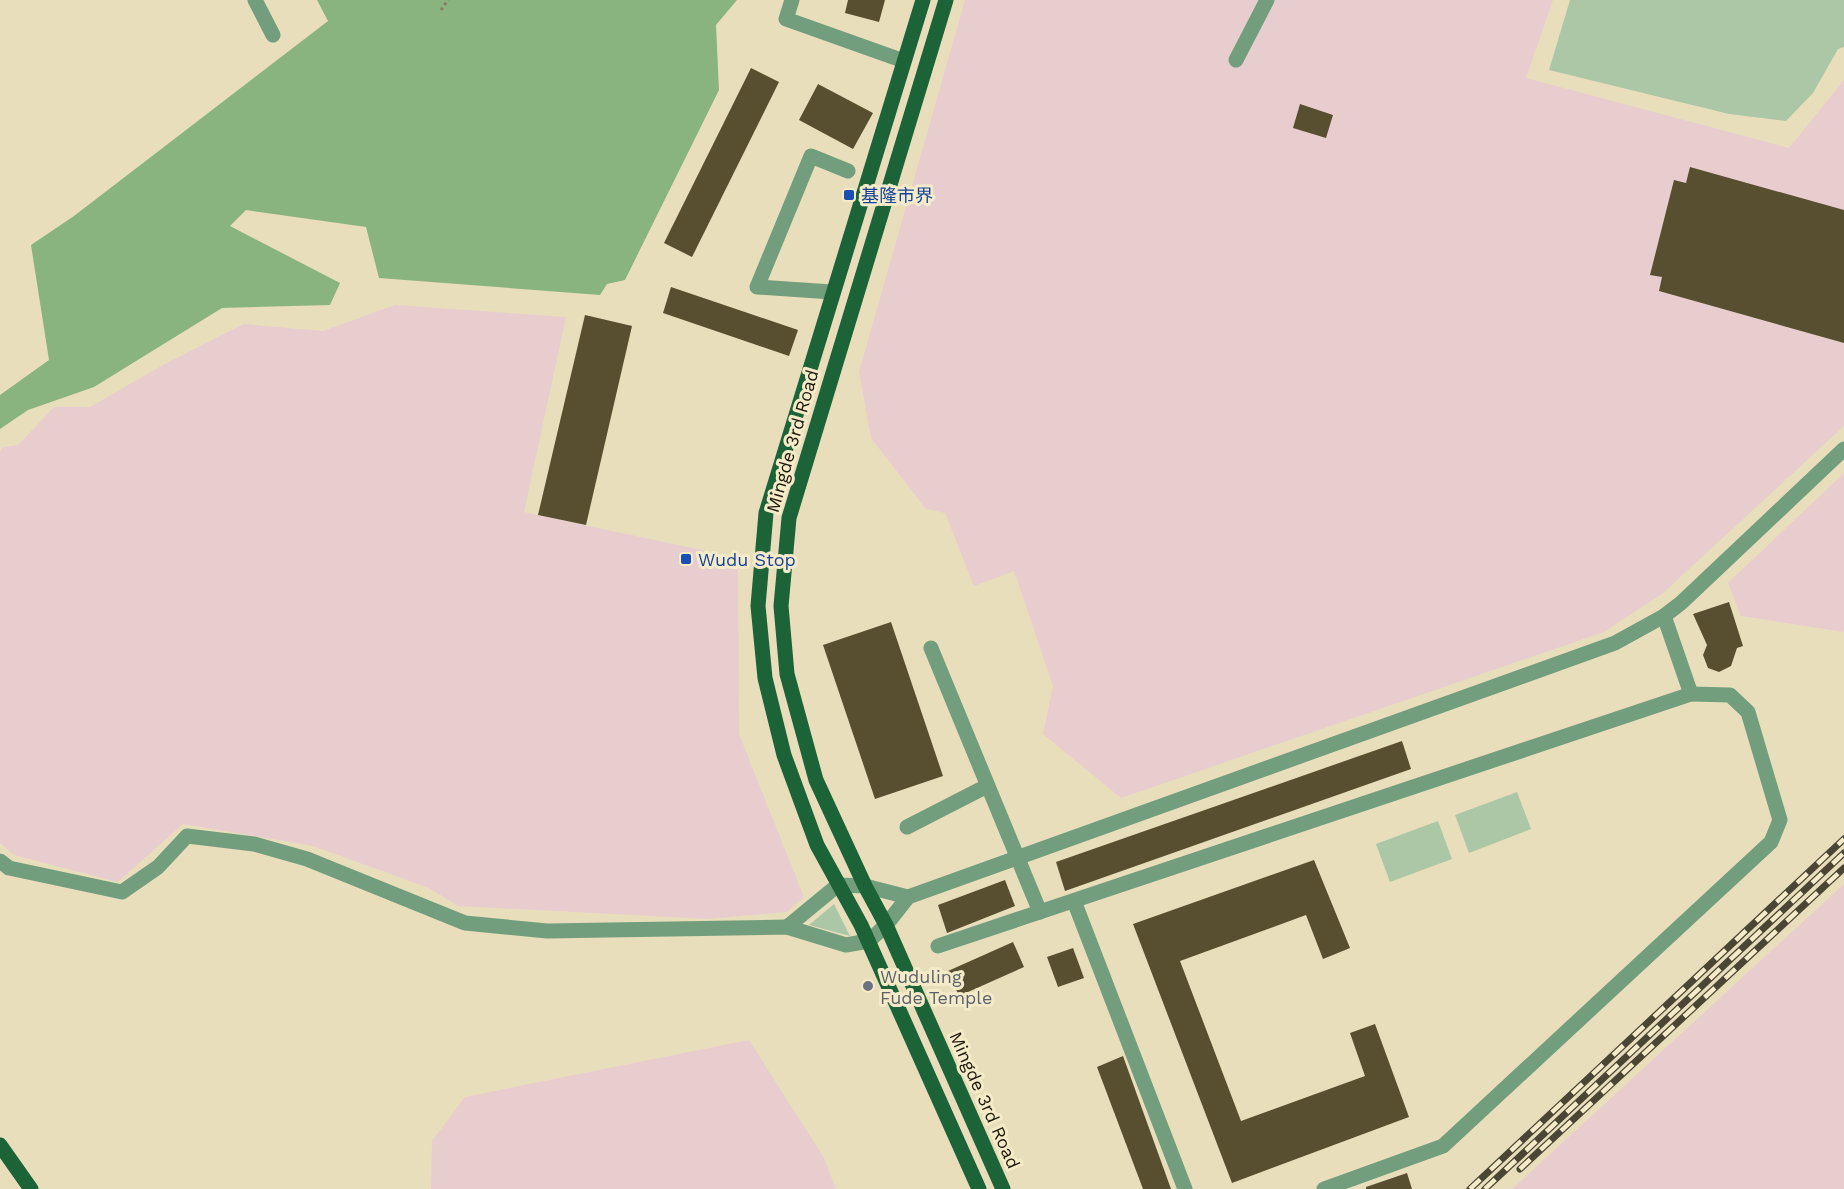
<svg xmlns="http://www.w3.org/2000/svg" width="1844" height="1189" viewBox="0 0 1844 1189" font-family="'Work Sans','Noto Sans TC',sans-serif">
	<style>
		.industrial { fill: #e8cdce }
		.green { fill: #acc7a5 }
		.forest { fill: #8ab47f }
		.building { fill: #584f30 }
		.lines { fill: none; stroke-linecap: round; stroke-linejoin: round }
		.path { stroke: #857e66; stroke-width: 3; stroke-dasharray: 3 3; stroke-linecap: butt }
		.minor { stroke: #739e7e; stroke-width: 15 }
		.major { stroke: #1c6337; stroke-width: 15 }
		.rail-casing { stroke: #4b4634; stroke-width: 7 }
		.rail { stroke: #f5ebc8; stroke-width: 4.5; stroke-dasharray: 14; stroke-linecap: butt }
		.transit-dot { fill: #1a4fb4; stroke: #f5ebc8; stroke-width: 2 }
		.worship-dot { fill: #6b7280; stroke: #f5ebc8; stroke-width: 2 }
		.labels { text-anchor: middle; dominant-baseline: central; stroke-width: 6; stroke-linejoin: round; paint-order: stroke }
		.transit-label { font-size: 18px; fill: #164399; stroke: #f5ebc8; text-anchor: start }
		.street-label { font-size: 18px; fill: #1d190c; stroke: #f5ebc8 }
		.worship-label { font-size: 18px; fill: #5b616d; stroke: #f5ebc8; text-anchor: start }
	</style>
	<rect width="100%" height="100%" fill="#e8debb"/>
	<!-- industrial -->
	<g class="industrial">
		<path d="M965,0H1553L1526,78L1789,148L1844,80V426L1662,594L1604,632L1121,798L1043,734L1053,686L1014,571L974,586L945,513L926,509L871,438L859,372Z"/>
		<path d="M395,305L566,317L524,512L738,558L739,734L804,897L787,912L708,919L458,906L429,888L313,846L183,824L118,882L14,855L0,843V452L3,447L18,445L54,407H90L163,365L244,324L323,331Z"/>
		<path d="M1844,473V632L1741,616L1728,583Z"/>
		<path d="M1844,884V1189H1512Z"/>
		<path d="M749,1040L824,1158L836,1189H431L432,1141L465,1097Z"/>
	</g>
	<!-- green -->
	<g class="green">
		<path d="M1570,0H1844V47L1838,49L1813,93L1786,121L1729,114L1549,70Z"/>
		<path d="M1517,792L1531,829L1469,853L1455,815Z"/>
		<path d="M1438,821L1452,859L1390,882L1376,844Z"/>
		<path d="M834,904L850,936L809,925Z"/>
	</g>
	<!-- forest -->
	<path class="forest" d="M317,0H737L716,25L719,90L625,280L607,284L600,295L379,278L366,227L246,210L230,226L340,283L330,305L222,308L94,387L28,410L0,429V395L49,360L31,245L74,216L328,21Z"/>
	<!-- building -->
	<g class="building">
		<path d="M848,0H885L879,22L845,13Z"/>
		<path d="M751,68L779,82L692,257L664,243Z"/>
		<path d="M818,84L873,113L853,149L799,120Z"/>
		<path d="M1300,104L1333,115L1326,138L1293,128Z"/>
		<path d="M1690,167L1844,210V343L1659,291L1662,277L1650,275L1674,180L1686,183Z"/>
		<path d="M671,287L798,330L789,356L663,313Z"/>
		<path d="M585,315L632,326L586,525L538,515Z"/>
		<path d="M1729,602L1743,646L1737,648L1731,666L1719,672L1708,668L1703,655L1707,645L1693,614Z"/>
		<path d="M891,622L943,776L875,799L823,645Z"/>
		<path d="M1402,741L1411,769L1065,891L1056,862Z"/>
		<path d="M1314,860L1350,948L1323,959L1306,915L1180,961L1241,1121L1365,1076L1350,1033L1375,1024L1409,1117L1232,1183L1133,924Z"/>
		<path d="M1005,880L1015,906L947,933L938,905Z"/>
		<path d="M1013,942L1024,967L959,996L948,971Z"/>
		<path d="M1073,948L1084,978L1058,987L1047,957Z"/>
		<path d="M1123,1056L1171,1189H1143L1097,1067Z"/>
		<path d="M1407,1173L1412,1189H1366V1187Z"/>
	</g>
	<g class="lines">
		<!-- path -->
		<path class="path" d="M441,10L448,0"/>
		<!-- minor -->
		<g class="minor">
			<path d="M255,0L273,35"/>
			<path d="M792,0L786,19L904,61"/>
			<path d="M1236,60L1267,0"/>
			<path d="M832,292L757,287L811,156L848,171"/>
			<path d="M931,648L1040,912"/>
			<path d="M907,827L987,786"/>
			<path d="M0,861L9,868L122,892L158,867L187,836L254,844L307,859L465,923L547,931L787,927L846,945L869,941L886,925L908,897L1615,643L1664,616L1681,603L1844,449"/>
			<path d="M1074,901L1185,1189"/>
			<path d="M787,927L838,885L865,886L908,897"/>
			<path d="M938,946L1691,694L1664,616"/>
			<path d="M1324,1189L1443,1146L1771,842L1780,820L1748,712L1730,695L1691,694"/>
		</g>
		<!-- major -->
		<g class="major">
			<path d="M923,0L766,513L758,606L765,678L784,755L817,845L861,925L979,1189"/>
			<path d="M946,0L789,518L781,606L787,674L816,780L865,886L886,925L1003,1189"/>
			<path d="M0,1145L31,1189"/>
		</g>
		<defs>
			<g id="rail">
				<path d="M1520,1169L1844,868"/>
				<path d="M1470,1189L1844,839"/>
				<path d="M1485,1189L1844,853"/>
			</g>
		</defs>
		<!-- rail casing -->
		<use href="#rail" class="rail-casing"/>
		<!-- rail -->
		<use href="#rail" class="rail"/>
	</g>
	<!-- markers -->
	<g class="transit-dot">
		<rect x="843" y="189" width="12" height="12" rx="3"/>
		<rect x="680" y="553" width="12" height="12" rx="3"/>
	</g>
	<circle class="worship-dot" cx="868" cy="986" r="6"/>
	<g class="labels">
		<!-- transit labels -->
		<g class="transit-label">
			<text x="861" y="195">基隆市界</text>
			<text x="698" y="559">Wudu Stop</text>
		</g>
		<!-- street labels -->
		<g class="street-label">
			<text transform="translate(792 441) rotate(-74)">Mingde 3rd Road</text>
			<text transform="translate(985 1100) rotate(66)">Mingde 3rd Road</text>
		</g>
		<!-- worship labels -->
		<g class="worship-label">
			<text x="880" y="976">Wuduling<tspan x="880" dy="21">Fude Temple</tspan></text>
		</g>
	</g>
</svg>
